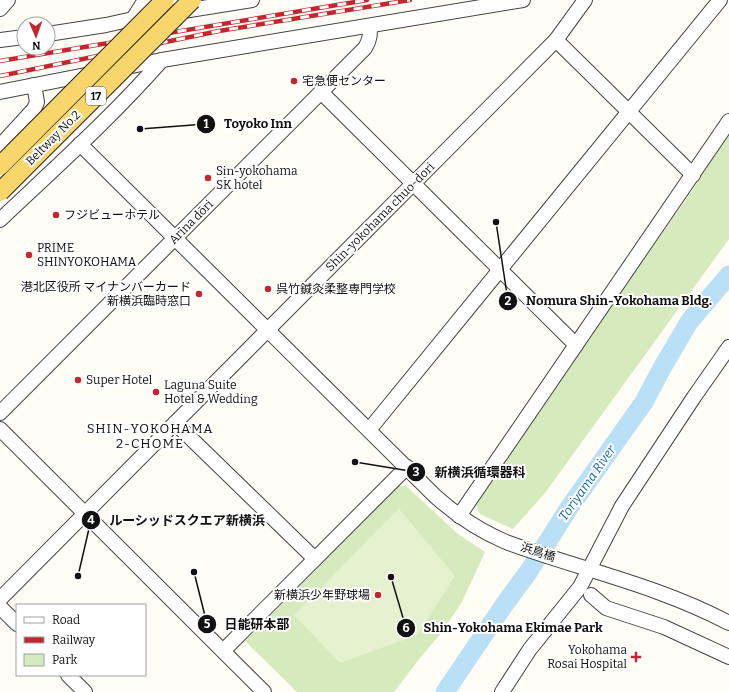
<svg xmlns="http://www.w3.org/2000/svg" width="729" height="692" viewBox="0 0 729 692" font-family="Bitter,'Noto Sans JP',serif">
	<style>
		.green { fill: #d5ebbd }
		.pitch { fill: #e6f2cf }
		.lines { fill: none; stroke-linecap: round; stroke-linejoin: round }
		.river { stroke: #b9e0f7; stroke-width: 19 }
		.minor-casing { stroke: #444; stroke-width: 16 }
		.minor { stroke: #fff; stroke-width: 14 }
		.rail-casing { stroke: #c4262e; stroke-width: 4.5 }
		.rail { stroke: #fff; stroke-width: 3; stroke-dasharray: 9; stroke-linecap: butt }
		.major-bridge-casing { stroke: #222; stroke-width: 20; stroke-linecap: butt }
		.major-bridge { stroke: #f9d66b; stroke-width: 18 }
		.poi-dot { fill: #c4262e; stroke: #fff; stroke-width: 1.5 }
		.labels { text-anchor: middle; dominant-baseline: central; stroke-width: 4; stroke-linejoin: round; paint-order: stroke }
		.shield { fill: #fff; stroke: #585858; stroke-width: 1 }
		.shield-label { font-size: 11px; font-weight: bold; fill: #111 }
		.poi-label { font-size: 12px; fill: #111; stroke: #fff; text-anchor: start }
		.street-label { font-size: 12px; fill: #111; stroke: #fff }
		.neighbourhood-label { font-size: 13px; letter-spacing: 1px; fill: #111; stroke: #fff }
		.water-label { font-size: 13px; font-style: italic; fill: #1768a6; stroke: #fff }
		.leader { fill: none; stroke: #111; stroke-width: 1.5 }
		.callout-dot { fill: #111; stroke: #fff; stroke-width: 1.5 }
		.mark-label { font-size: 12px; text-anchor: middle; font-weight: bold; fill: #fff }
		.callout-label { font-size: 13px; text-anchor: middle; font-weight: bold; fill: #111; stroke: #fff; stroke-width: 4; stroke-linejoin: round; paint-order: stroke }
	</style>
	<rect width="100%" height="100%" fill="#fffdf5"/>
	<!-- green -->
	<g class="green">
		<path d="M729,130V239L545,493L513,529L480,514L474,500L692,191Z"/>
		<path d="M398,486H406L458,534L485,552L462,602L442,632L420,658L394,692H297L245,641Z"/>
	</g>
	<!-- pitch -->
	<path class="pitch" d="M399,509L455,576L417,635L340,663L294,615Z"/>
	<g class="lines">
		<!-- river -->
		<path class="river" d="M445,692L504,605L529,571L569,508L644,402L662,368L689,322L729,275"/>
		<defs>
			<g id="minor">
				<path d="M0,9L8,0"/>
				<path d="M133,19L145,0"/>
				<path d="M48,34L106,25L133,19L252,0"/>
				<path d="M0,40L24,37"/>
				<path d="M556,40L693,175"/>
				<path d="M0,92L162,60L523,0"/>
				<path d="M321,92L576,345"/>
				<path d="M80,144L435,496C456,515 480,531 506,542C582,570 657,585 729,623"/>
				<path d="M0,146L34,109L37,102L34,85"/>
				<path d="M0,220C55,168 112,117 162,60"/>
				<path d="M0,413L365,48C370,40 370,35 370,26"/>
				<path d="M175,423L315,559"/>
				<path d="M0,429L264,692"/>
				<path d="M369,430L720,0"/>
				<path d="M459,516L729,121"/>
				<path d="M591,595L606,608L664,627L729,657"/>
				<path d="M0,599L556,40L585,0"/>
				<path d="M0,607L17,624"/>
				<path d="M223,651L407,467"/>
				<path d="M68,675L85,692"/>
				<path d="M502,692L530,649L580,587L622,506L694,397L729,347"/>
			</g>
		</defs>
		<!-- minor casing -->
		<use href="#minor" class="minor-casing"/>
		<!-- minor -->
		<use href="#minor" class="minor"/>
		<defs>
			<g id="rail">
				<path d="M0,61L367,0"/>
				<path d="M0,76L219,31L410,0"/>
			</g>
		</defs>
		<!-- rail casing -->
		<use href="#rail" class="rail-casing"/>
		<!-- rail -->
		<use href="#rail" class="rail"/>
		<defs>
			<g id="major-bridge">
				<path d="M0,166L165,0"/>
				<path d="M0,192L192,0"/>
			</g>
		</defs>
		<!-- major-bridge casing -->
		<use href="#major-bridge" class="major-bridge-casing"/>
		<!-- major-bridge -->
		<use href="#major-bridge" class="major-bridge"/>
	</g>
	<!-- markers -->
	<g class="poi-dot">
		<circle cx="294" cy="81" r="4"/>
		<circle cx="208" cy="178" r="4"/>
		<circle cx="56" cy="215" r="4"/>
		<circle cx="29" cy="255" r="4"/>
		<circle cx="268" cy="289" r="4"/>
		<circle cx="199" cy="294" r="4"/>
		<circle cx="78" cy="380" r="4"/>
		<circle cx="156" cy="392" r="4"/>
		<circle cx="378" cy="595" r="4"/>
		<path d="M634 651h4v4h4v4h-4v4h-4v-4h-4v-4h4z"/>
	</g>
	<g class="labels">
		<!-- shield labels -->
		<rect class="shield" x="86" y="87" width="20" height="18" rx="3"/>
		<g class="shield-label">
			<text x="96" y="96">17</text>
		</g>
		<!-- poi labels -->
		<g class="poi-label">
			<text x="302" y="81">宅急便センター</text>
			<text x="216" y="171">Sin-yokohama<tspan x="216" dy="14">SK hotel</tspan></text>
			<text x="64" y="215">フジビューホテル</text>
			<text x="37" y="248">PRIME<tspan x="37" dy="14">SHINYOKOHAMA</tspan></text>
			<text x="191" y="287" text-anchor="end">港北区役所 マイナンバーカード<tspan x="191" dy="14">新横浜臨時窓口</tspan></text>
			<text x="276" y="289">呉竹鍼灸柔整専門学校</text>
			<text x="86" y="380">Super Hotel</text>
			<text x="164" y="385">Laguna Suite<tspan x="164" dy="14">Hotel &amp; Wedding</tspan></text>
			<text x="370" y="595" text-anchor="end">新横浜少年野球場</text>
			<text x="627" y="650" text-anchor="end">Yokohama<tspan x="627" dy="14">Rosai Hospital</tspan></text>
		</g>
		<!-- street labels -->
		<g class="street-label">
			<text transform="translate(53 138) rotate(-45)">Beltway No.2</text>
			<text transform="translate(380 217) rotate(-45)">Shin-yokohama chuo-dori</text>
			<text transform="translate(191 222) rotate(-45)">Arīna dōri</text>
			<text transform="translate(538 552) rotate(18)">浜鳥橋</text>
		</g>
		<!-- neighbourhood labels -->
		<g class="neighbourhood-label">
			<text x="150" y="428">SHIN-YOKOHAMA<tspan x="150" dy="15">2-CHOME</tspan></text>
		</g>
		<!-- water labels -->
		<g class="water-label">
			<text transform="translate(587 483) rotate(-55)">Toriyama River</text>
		</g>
	</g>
	<!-- callouts -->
	<path class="leader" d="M140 129L206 124M496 222L508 301M355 462L416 472M78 576L91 520M194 572L207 624M391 577L406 628"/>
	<g class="callout-dot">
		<circle cx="140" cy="129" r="4"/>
		<circle cx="496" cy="222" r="4"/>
		<circle cx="355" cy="462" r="4"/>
		<circle cx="78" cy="576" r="4"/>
		<circle cx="194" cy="572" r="4"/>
		<circle cx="391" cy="577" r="4"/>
		<circle cx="206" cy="124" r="10"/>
		<circle cx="508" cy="301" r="10"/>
		<circle cx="416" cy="472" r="10"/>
		<circle cx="91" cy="520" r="10"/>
		<circle cx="207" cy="624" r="10"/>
		<circle cx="406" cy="628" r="10"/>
	</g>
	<g class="mark-label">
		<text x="206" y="128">1</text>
		<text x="508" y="305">2</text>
		<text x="416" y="476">3</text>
		<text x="91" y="524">4</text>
		<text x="207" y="628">5</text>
		<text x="406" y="632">6</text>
	</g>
	<g class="callout-label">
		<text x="258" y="128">Toyoko Inn</text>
		<text x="619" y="305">Nomura Shin-Yokohama Bldg.</text>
		<text x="480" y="477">新横浜循環器科</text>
		<text x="187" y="525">ルーシッドスクエア新横浜</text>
		<text x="257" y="629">日能研本部</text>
		<text x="513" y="632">Shin-Yokohama Ekimae Park</text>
	</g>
	<!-- legend -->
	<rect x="16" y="604" width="130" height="72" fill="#ffffff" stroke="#a0a0a0"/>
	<rect x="24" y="617" width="20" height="6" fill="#ffffff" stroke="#a0a0a0"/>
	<text x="52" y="624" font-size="12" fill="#111111">Road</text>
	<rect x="24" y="637" width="20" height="6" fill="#c4262e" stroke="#a0a0a0"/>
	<text x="52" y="644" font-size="12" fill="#111111">Railway</text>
	<rect x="24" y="654" width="20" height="12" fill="#d5ebbd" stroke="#a0a0a0"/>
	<text x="52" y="664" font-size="12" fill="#111111">Park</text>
	<!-- north arrow -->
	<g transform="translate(36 36) rotate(178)"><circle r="19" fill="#ffffff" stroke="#a0a0a0"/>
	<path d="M0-3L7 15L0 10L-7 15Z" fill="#c4262e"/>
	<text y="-6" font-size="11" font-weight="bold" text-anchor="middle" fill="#111111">N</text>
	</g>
</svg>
